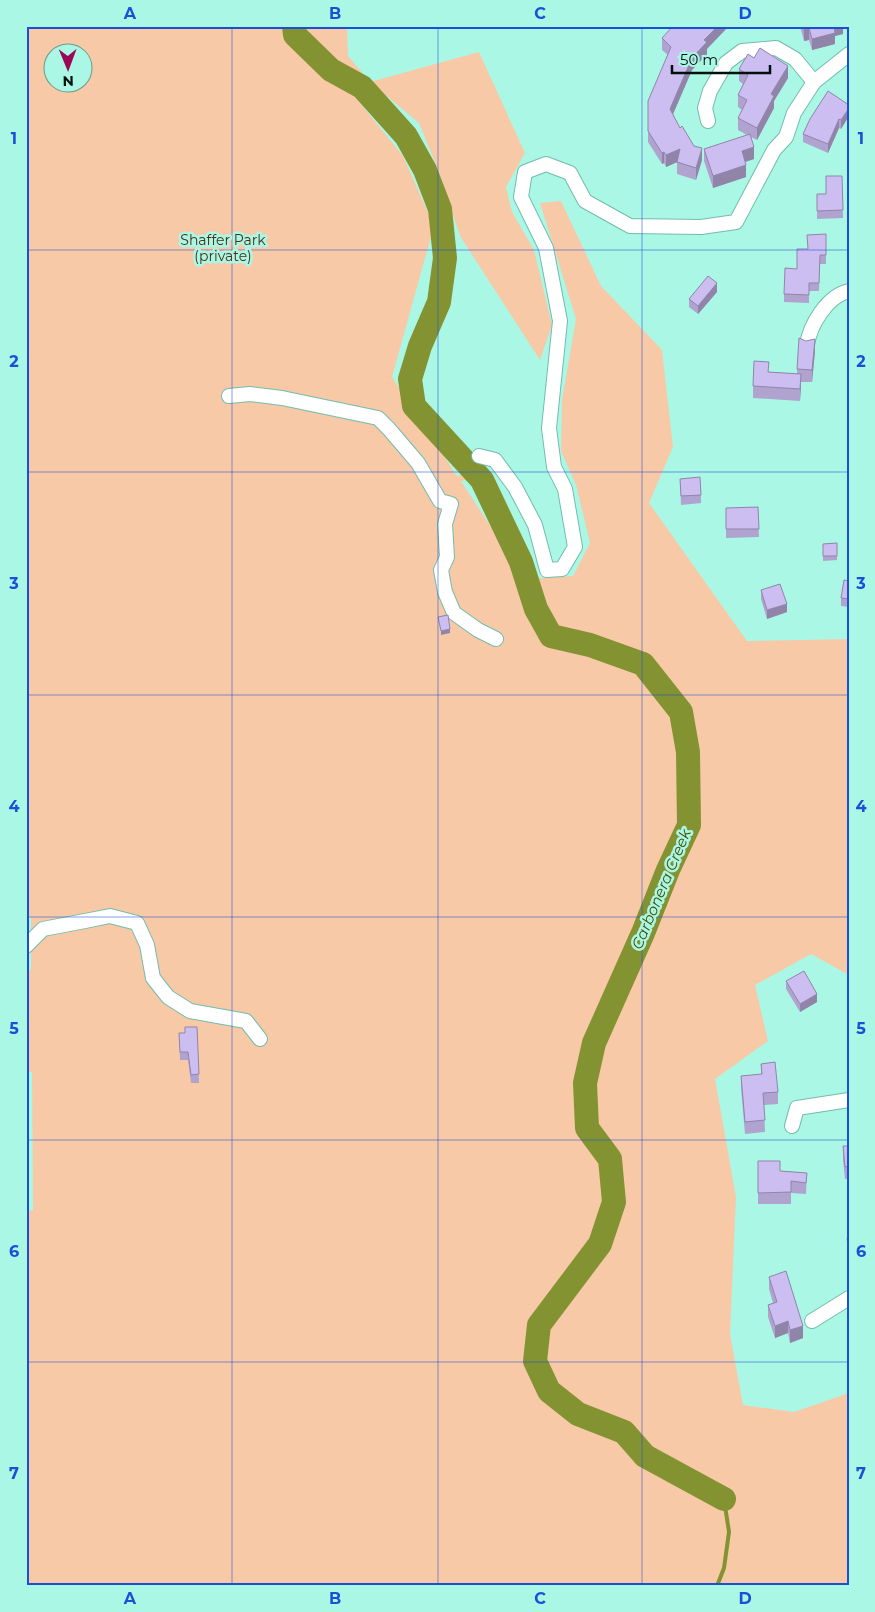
<svg xmlns="http://www.w3.org/2000/svg" width="875" height="1612" viewBox="0 0 875 1612" font-family="Montserrat,sans-serif">
	<style>
		.green { fill: #f8c9a6; fill-rule: evenodd }
		.lines { fill: none; stroke-linecap: round; stroke-linejoin: round }
		.stream { stroke: #849332; stroke-width: 4 }
		.river { stroke: #849332; stroke-width: 24 }
		.minor-casing { stroke: #72bcac; stroke-width: 16 }
		.minor { stroke: #fff; stroke-width: 14 }
		.wall { fill: #b0a3d0 }
		.shaded-wall { fill: #9085a9 }
		.building { fill: #cdbef2; stroke: #9085a9 }
		.grid { fill: none; stroke: #1d4ed8; stroke-width: 1; stroke-opacity: 0.55 }
		.labels { text-anchor: middle; dominant-baseline: central; stroke-width: 5; stroke-linejoin: round; paint-order: stroke }
		.park-label { font-size: 14px; fill: #4c2d12; stroke: #abf7e5 }
		.water-label { font-size: 15px; font-style: italic; fill: #444e03; stroke: #abf7e5 }
		.neatline { fill: none; stroke: #1d4ed8; stroke-width: 2 }
		.grid-label { font-size: 16px; text-anchor: middle; font-weight: bold; fill: #1d4ed8 }
	</style>
	<rect width="100%" height="100%" fill="#abf7e5"/>
	<!-- green -->
	<path class="green" d="M26,26H347L348,56L370,82L479,52L525,153L506,187L512,212L534,250L552,325L540,360L460,236L442,180L419,123L370,82L348,88L403,156L434,226L392,377L457,476L466,474L470,479L461,481L525,579L573,576L590,543L576,485L561,451L562,400L576,319L540,203L561,201L601,286L662,350L673,447L649,503L747,641L849,639V975L811,954L755,985L768,1041L715,1079L736,1197L730,1334L743,1405L794,1412L849,1393V1586H26V1211L33,1210L32,1072H26V972L31,969V916L26,918ZM52,52H82V82H52Z"/>
	<g class="lines">
		<!-- stream -->
		<path class="stream" d="M717,1586L724,1568L729,1532L724,1499"/>
		<!-- river -->
		<path class="river" d="M294,26L295,35L331,70L362,87L406,136L425,170L440,209L445,258L439,302L420,346L410,379L414,406L482,480L521,562L536,609L551,636L590,645L643,664L681,712L688,752L689,825L668,870L643,933L594,1043L585,1083L587,1128L610,1159L614,1202L600,1244L539,1325L535,1361L549,1391L578,1414L624,1432L645,1456L724,1499"/>
		<defs>
			<g id="minor">
				<path d="M708,121L705,108L710,91L726,63L742,51L776,48L795,59L814,82"/>
				<path d="M807,345C810,325 827,296 849,291"/>
				<path d="M229,396L250,394L282,398L378,418L389,429L418,463L440,501L451,504L445,524L447,557L441,570L445,592L454,613L478,630L496,639"/>
				<path d="M479,456L495,460L515,487L535,525L547,570L562,569L575,547L565,489L554,467L549,428L560,321L546,248L521,197L525,172L546,164L570,173L585,201L630,226L701,227L736,222L774,150L786,137L794,113L814,82L849,54"/>
				<path d="M26,946L43,929L85,921L110,916L137,923L147,945L153,978L168,997L190,1011L246,1021L260,1039"/>
				<path d="M792,1126L797,1108L849,1100"/>
				<path d="M812,1321L849,1298"/>
			</g>
		</defs>
		<!-- minor casing -->
		<use href="#minor" class="minor-casing"/>
		<!-- minor -->
		<use href="#minor" class="minor"/>
	</g>
	<!-- wall -->
	<g class="wall">
		<path d="M800,26H843V34L835,36V44L812,50L809,40L804,41Z"/>
		<path d="M662,38L707,49V54L692,70L673,114L680,128L702,160L696,180L677,174V162L666,167L664,163L662,164L648,142V101L668,55L662,50Z"/>
		<path d="M739,69L788,78L774,101V108L757,140L751,137L754,159L745,162L746,177L713,188L704,161V149L747,135L738,130V118L742,110L738,107V95L743,84L739,81Z"/>
		<path d="M849,105V116L841,129L839,128L828,153L803,142V134Z"/>
		<path d="M842,176L843,218L817,219V194H826Z"/>
		<path d="M826,234V264H820L819,291H809V303L784,302V294L808,249Z"/>
		<path d="M717,292L698,314L689,307V299Z"/>
		<path d="M815,351L812,382H801L800,401L753,398V386L769,372L797,374V369Z"/>
		<path d="M680,479L701,495V503L681,505Z"/>
		<path d="M758,507L759,537L726,538V508Z"/>
		<path d="M837,543V560L823,561V544Z"/>
		<path d="M849,581V607L841,606V598Z"/>
		<path d="M761,590L787,612L767,619L761,599Z"/>
		<path d="M786,981L817,1002L800,1012L786,989Z"/>
		<path d="M197,1027L199,1083H191L188,1060H180L179,1033H185Z"/>
		<path d="M761,1064L778,1092V1104L764,1105L765,1132L745,1134L741,1088V1076L761,1074Z"/>
		<path d="M843,1146H849V1179H845L843,1159Z"/>
		<path d="M758,1161L780,1171L807,1173L806,1194L791,1193V1204H758Z"/>
		<path d="M847,1238H849V1262L847,1247Z"/>
		<path d="M769,1277L803,1338L790,1343L788,1333L775,1338L768,1317V1305L773,1303L769,1289Z"/>
	</g>
	<!-- shaded-wall -->
	<g class="shaded-wall">
		<path d="M718,26H729L707,49V54L692,70L670,121V109L692,58L704,40Z"/>
		<path d="M834,26H843V34L835,36V44L812,50V39Z"/>
		<path d="M809,28V40L804,41V30Z"/>
		<path d="M788,66V78L774,101V108L757,140V128L771,94Z"/>
		<path d="M849,108V116L841,129V120Z"/>
		<path d="M839,119V128L828,153V144Z"/>
		<path d="M754,147V159L742,163V151Z"/>
		<path d="M702,148V160L696,180V168Z"/>
		<path d="M680,149V161L666,167V155Z"/>
		<path d="M664,152V163L662,164V153Z"/>
		<path d="M746,165V177L713,188V176Z"/>
		<path d="M717,283V292L698,314V306Z"/>
		<path d="M815,339V351L812,382V370Z"/>
		<path d="M801,374V386L800,401V389Z"/>
		<path d="M787,604V612L767,619V610Z"/>
		<path d="M450,629V633L441,635V631Z"/>
		<path d="M817,994V1002L800,1012V1004Z"/>
		<path d="M788,1321V1333L775,1338V1326Z"/>
		<path d="M803,1326V1338L790,1343V1330Z"/>
	</g>
	<!-- building -->
	<g class="building">
		<path d="M673,26H718L704,40L707,42L692,58L670,109L680,128L682,126L694,146L702,148L696,168L677,162L680,149L666,155L664,152L662,153L648,131V101L671,47L662,38Z"/>
		<path d="M803,26H834L835,33L812,39L809,28L804,30Z"/>
		<path d="M760,48L788,66L771,94L774,96L757,128L738,118L747,100L738,95L748,75L739,69L748,54L754,58Z"/>
		<path d="M828,91L849,105V108L841,120L839,119L828,144L803,134L810,119Z"/>
		<path d="M750,134L754,147L742,151L746,165L713,176L704,149Z"/>
		<path d="M826,176H842L843,210L817,211V194H826Z"/>
		<path d="M826,234V255H820L819,283H809V295L784,294L785,268L797,269V249H808L807,235Z"/>
		<path d="M708,276L717,283L698,306L689,299Z"/>
		<path d="M799,338L806,341L815,339L812,370L797,369Z"/>
		<path d="M754,361L769,362L768,372L801,374L800,389L753,386Z"/>
		<path d="M700,477L701,495L681,496L680,479Z"/>
		<path d="M758,507L759,529H726V508Z"/>
		<path d="M837,543V556H823V544Z"/>
		<path d="M844,580L849,581V599L841,598Z"/>
		<path d="M780,584L787,604L767,610L761,590Z"/>
		<path d="M448,615L450,629L441,631L438,617Z"/>
		<path d="M804,971L817,994L800,1004L786,981Z"/>
		<path d="M185,1027H197L199,1074L191,1075L188,1052H180L179,1033H185Z"/>
		<path d="M775,1062L778,1092L763,1093L765,1120L745,1122L741,1076L762,1074L761,1064Z"/>
		<path d="M843,1146H849V1166L845,1167Z"/>
		<path d="M758,1161H780V1171L807,1173L806,1183L791,1181V1192L758,1193Z"/>
		<path d="M847,1238H849V1254Z"/>
		<path d="M786,1271L803,1326L790,1330L788,1321L775,1326L768,1305L777,1302L769,1277Z"/>
	</g>
	<!-- grid -->
	<path class="grid" d="M232,26V1586M438,26V1586M642,26V1586M26,250H849M26,472H849M26,695H849M26,917H849M26,1140H849M26,1362H849"/>
	<g class="labels">
		<!-- park labels -->
		<g class="park-label">
			<text x="223" y="240">Shaffer Park<tspan x="223" dy="16">(private)</tspan></text>
		</g>
		<!-- water labels -->
		<g class="water-label">
			<text transform="translate(661 889) rotate(-67)">Carbonera Creek</text>
		</g>
	</g>
	<!-- border -->
	<rect width="875" height="1612" fill="none" stroke="#abf7e5" stroke-width="55"/>
	<!-- north arrow -->
	<g transform="translate(68 68) rotate(179)"><circle r="24" fill="#abf7e5" stroke="#679b8e"/>
	<path d="M0-4L9 19L0 12L-9 19Z" fill="#9b0655"/>
	<text y="-8" font-size="14" font-weight="bold" text-anchor="middle" fill="#00100c">N</text>
	</g>
	<!-- scale -->
	<path d="M672 65v8h98v-8" fill="none" stroke="#00100c" stroke-width="2.5"/>
	<text x="680" y="65" font-size="15" fill="#00100c" stroke="#abf7e5" stroke-width="4" paint-order="stroke">50 m</text>
	<rect x="28" y="28" width="820" height="1556" class="neatline"/>
	<g class="grid-label">
		<text x="130" y="19">A</text>
		<text x="335" y="19">B</text>
		<text x="540" y="19">C</text>
		<text x="745" y="19">D</text>
		<text x="14" y="144">1</text>
		<text x="861" y="144">1</text>
		<text x="14" y="367">2</text>
		<text x="861" y="367">2</text>
		<text x="14" y="589">3</text>
		<text x="861" y="589">3</text>
		<text x="14" y="812">4</text>
		<text x="861" y="812">4</text>
		<text x="14" y="1034">5</text>
		<text x="861" y="1034">5</text>
		<text x="14" y="1257">6</text>
		<text x="861" y="1257">6</text>
		<text x="14" y="1479">7</text>
		<text x="861" y="1479">7</text>
		<text x="130" y="1604">A</text>
		<text x="335" y="1604">B</text>
		<text x="540" y="1604">C</text>
		<text x="745" y="1604">D</text>
	</g>
</svg>
